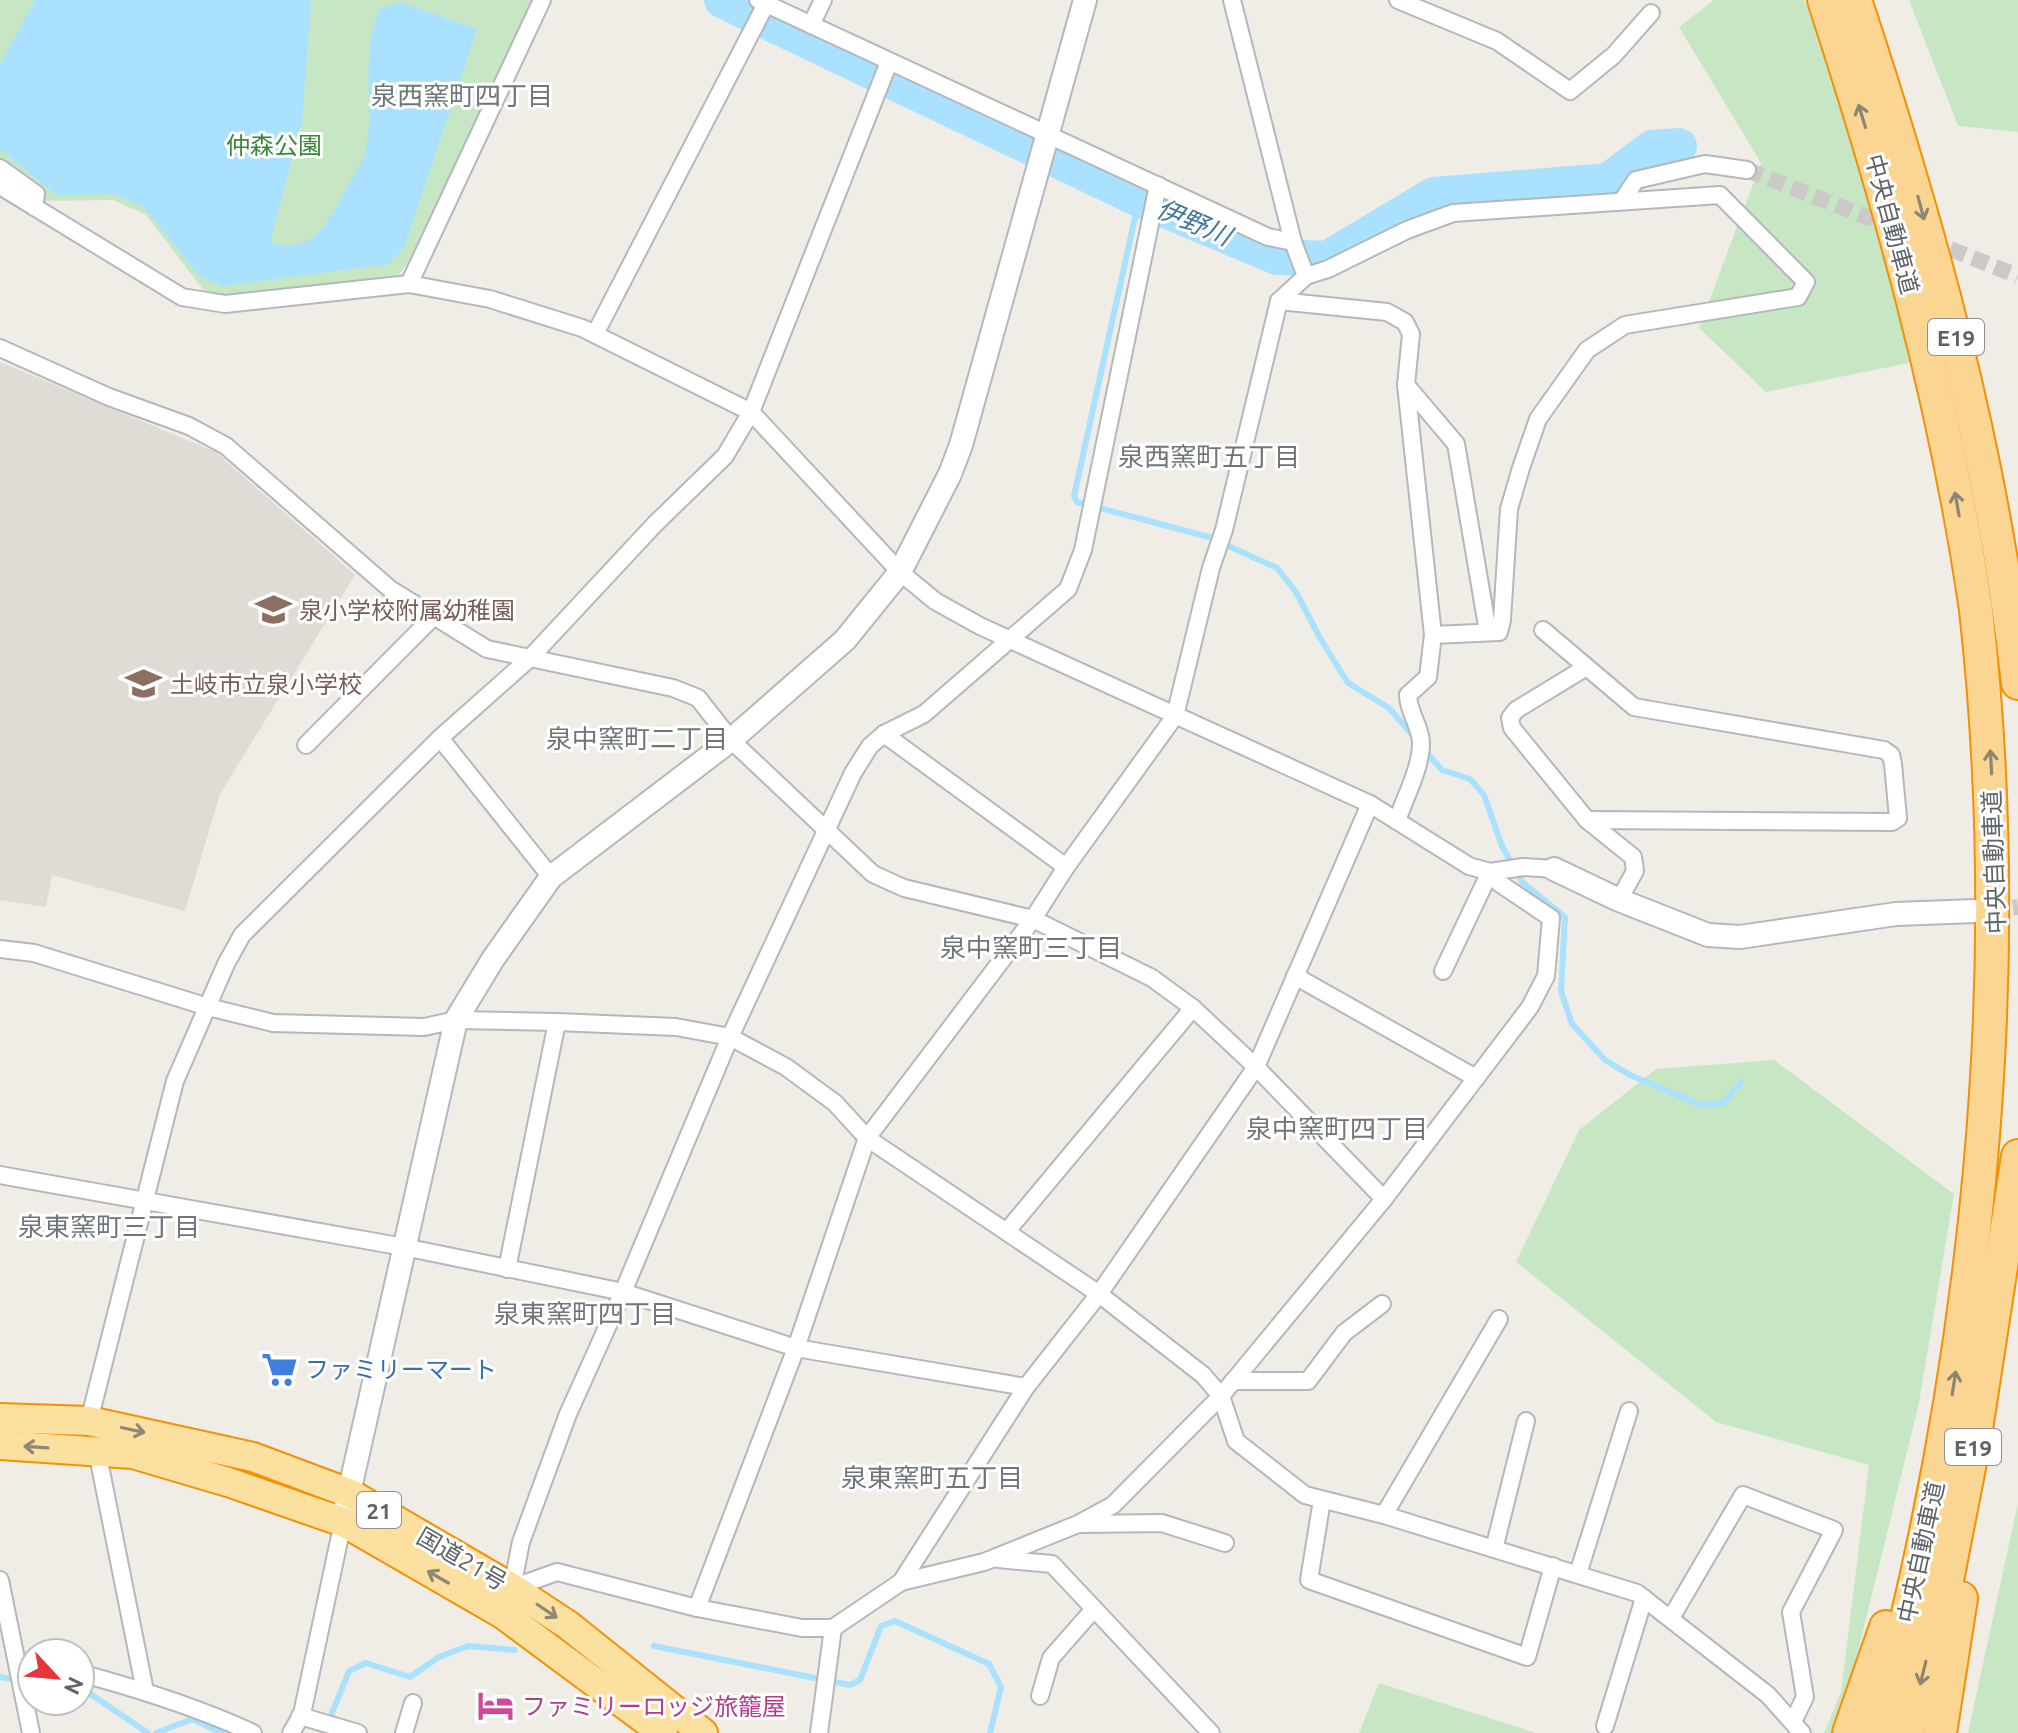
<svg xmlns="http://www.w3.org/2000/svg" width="2018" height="1733" viewBox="0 0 2018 1733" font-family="Ubuntu,'Noto Sans JP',sans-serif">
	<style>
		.education { fill: #e0dcd5 }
		.green { fill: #c7e7c4 }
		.water { fill: #a9e1fe }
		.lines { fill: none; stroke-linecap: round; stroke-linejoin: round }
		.stream { stroke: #a9e1fe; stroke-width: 6 }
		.river { stroke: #a9e1fe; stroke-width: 36 }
		.minor-tunnel { stroke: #cccac7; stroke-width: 16; stroke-dasharray: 16 8; stroke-linecap: butt }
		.minor-casing { stroke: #b4b7bb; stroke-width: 20 }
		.tertiary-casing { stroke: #b4b7bb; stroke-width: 26 }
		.trunk-casing { stroke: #f39003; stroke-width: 32 }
		.motorway-casing { stroke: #f39003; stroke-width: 36 }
		.minor { stroke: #fff; stroke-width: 16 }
		.tertiary { stroke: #fff; stroke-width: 22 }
		.trunk { stroke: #fce0a0; stroke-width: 28 }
		.motorway { stroke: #fbd692; stroke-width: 32 }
		.oneway { stroke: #8d8674 }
		.oneway2 { stroke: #8d8878 }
		.labels { text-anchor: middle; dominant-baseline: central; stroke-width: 6; stroke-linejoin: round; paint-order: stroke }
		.shield { fill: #fff; stroke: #8e9295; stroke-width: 2 }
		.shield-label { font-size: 22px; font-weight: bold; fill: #5e6367 }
		.park-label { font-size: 24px; fill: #3b8536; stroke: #fff }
		.street-label { font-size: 24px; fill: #5e6367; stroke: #fff }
		.education-label { font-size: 24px; fill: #785e54; stroke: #fff; text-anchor: start }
		.shop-label { font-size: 24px; fill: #366cbe; stroke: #fff; text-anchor: start }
		.hotel-label { font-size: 24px; fill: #b23c85; stroke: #fff; text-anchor: start }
		.neighbourhood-label { font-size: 26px; fill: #6f7579; stroke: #fff }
		.water-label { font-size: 26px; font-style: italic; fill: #3f779f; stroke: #fff }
	</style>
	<rect width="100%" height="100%" fill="#f0ede7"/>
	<!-- education -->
	<path class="education" d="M0,362L216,452L355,575L220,794L185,911L52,875L46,907L0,900Z"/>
	<!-- green -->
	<g class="green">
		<path d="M0,0H534L417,253L398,275L238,296L205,292L146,215L113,200L41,201L0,175Z"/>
		<path d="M1714,0H1804L1872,167L1909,363L1766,392L1699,328L1761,163L1679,27Z"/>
		<path d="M1909,0H2018V132L1958,126Z"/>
		<path d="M1774,1060L1954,1194L1919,1403L1849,1688L1832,1733H1824L1841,1692L1869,1465L1716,1422L1516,1262L1579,1130L1656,1069Z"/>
		<path d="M2018,1503V1733H1968Z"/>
		<path d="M1379,1683L1536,1733H1359Z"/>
	</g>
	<!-- water -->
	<path class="water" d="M35,0H311L302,122L270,242C315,257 331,216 349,183C354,173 364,161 366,150C375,105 359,52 380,9L400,2L477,29L404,248L389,264L222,286L200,277L142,205L111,194L56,195L0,149V64Z"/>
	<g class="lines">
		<!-- stream -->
		<g class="stream">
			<path d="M1139,199L1074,496L1077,502L1209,537L1277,568L1296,592L1320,638L1348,683L1389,708L1416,739"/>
			<path d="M1423,748L1442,770L1470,779L1484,795L1502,846L1522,882L1565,917L1561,991L1572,1024L1605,1060L1630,1075L1701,1105L1723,1103L1741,1082"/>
			<path d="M654,1646L850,1685L860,1680L881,1626L895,1621L989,1664L1001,1687L990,1733"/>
			<path d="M0,1677L32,1683"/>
			<path d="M80,1687L148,1733"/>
			<path d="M156,1733L192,1719L222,1733"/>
			<path d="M324,1733L349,1671L366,1663L410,1677L439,1657L468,1646L515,1650"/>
		</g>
		<!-- river -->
		<path class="river" d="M722,0L1139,199L1277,257L1327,259L1434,195L1608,181L1652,148L1679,146"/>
		<!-- minor-tunnel -->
		<g class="minor-tunnel">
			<path d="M1747,170L1895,228"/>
			<path d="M1928,240L2018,276"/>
			<path d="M1989,910L2018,907"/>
		</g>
		<defs>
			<g id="minor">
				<path d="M758,0L1268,237L1293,242"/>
				<path d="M1232,0L1293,242L1306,276"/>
				<path d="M1398,0L1497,41L1570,91L1614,55L1651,13"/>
				<path d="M811,25L823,0"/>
				<path d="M0,168L36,194L34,207"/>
				<path d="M1158,185L1083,550L1068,589L924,714L884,734L870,746L853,773L730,1037L623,1292L568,1414L521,1542L512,1588L557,1572L697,1608L802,1628H833L901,1582L1026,1387L1099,1294L1256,1067L1370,804"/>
				<path d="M0,186L182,297L225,304L409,284L490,299L582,328L751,412L900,572L935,601L980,626L1370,804L1469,866L1490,872L1523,867L1554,869"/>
				<path d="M1622,201L1636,180L1705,164L1747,170"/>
				<path d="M409,284L542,0"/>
				<path d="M1279,301L1387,312L1405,322L1411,334L1406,385L1433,635L1428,677L1408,695C1408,712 1421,727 1421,743C1421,768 1405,797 1397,821"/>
				<path d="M595,334L766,4"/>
				<path d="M0,348L109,397L189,426L226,446L390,589L487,649L673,688L698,698L731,740L873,874L904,888L1033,919L1152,978L1193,1008L1256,1067L1384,1199"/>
				<path d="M1406,385L1456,444L1488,632"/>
				<path d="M1543,630L1634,707L1884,750L1891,755L1893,764L1898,818L1892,822L1587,820"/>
				<path d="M1585,668L1516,710L1510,718L1512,728L1587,820L1633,857L1635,871L1619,900"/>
				<path d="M884,734L1066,867"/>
				<path d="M440,738L551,877"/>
				<path d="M306,745L434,616"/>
				<path d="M0,949L34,953L208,1007L273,1023L424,1027L456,1020L557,1022L676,1027L730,1037L786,1067L835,1103L867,1138L1099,1294L1203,1375L1221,1396L1236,1441L1305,1495L1384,1515L1637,1593L1768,1695L1802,1733"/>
				<path d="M1443,971L1490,872"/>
				<path d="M1295,976L1476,1078"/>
				<path d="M0,1175L404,1247L623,1292L796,1348L1026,1387"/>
				<path d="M1007,1231L1193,1008"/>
				<path d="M507,1269L557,1022"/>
				<path d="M1233,1381H1308L1344,1333L1382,1304"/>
				<path d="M89,1421L175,1081L226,964L242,935L440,738L530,658L655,524L725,456L751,412L889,62"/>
				<path d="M97,1451L145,1691"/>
				<path d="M1322,1500L1309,1580L1527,1657L1553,1566"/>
				<path d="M1384,1515L1499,1319"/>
				<path d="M1082,1524L1162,1523L1225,1543"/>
				<path d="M1494,1549L1526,1421"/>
				<path d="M998,1559L1052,1564L1211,1733"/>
				<path d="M1578,1574L1629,1411"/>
				<path d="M0,1580L31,1733"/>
				<path d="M901,1582L984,1562L1078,1524L1113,1505L1221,1396L1384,1199L1530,1007L1546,976L1551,918L1499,883L1490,872"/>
				<path d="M697,1608L796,1348L867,1138L1033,919L1066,867L1175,716L1211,568L1224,530L1279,301L1306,276L1328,269L1407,230L1453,213L1720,195L1806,282L1798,297L1625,325L1587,350L1538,419L1521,468L1509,509L1502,620L1499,632L1433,635"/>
				<path d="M1671,1618L1743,1495L1834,1530L1791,1612L1805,1697L1793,1722"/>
				<path d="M80,1673C139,1689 197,1707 253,1733"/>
				<path d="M1040,1696L1051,1658L1094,1609"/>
				<path d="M300,1716L358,1733"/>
				<path d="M1605,1726L1644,1598"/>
				<path d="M291,1733L302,1714L343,1522"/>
				<path d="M404,1733L413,1703"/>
				<path d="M819,1733L833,1628"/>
			</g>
			<g id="tertiary">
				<path d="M1554,869L1619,900L1708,935L1740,937L1896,914L1975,911"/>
				<path d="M346,1506L456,1020L493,959L551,877L731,740L845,640L900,572L950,474L961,445L1085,0"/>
			</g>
			<g id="trunk">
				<path d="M0,1418L89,1421L253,1457L349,1493L512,1588L568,1625L703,1733"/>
				<path d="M0,1445L133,1454L231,1483L343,1522L504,1615L663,1733"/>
			</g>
			<g id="motorway">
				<path d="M1824,0C1889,199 1946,403 1976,610C2018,985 1976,1370 1878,1733"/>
				<path d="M1855,0C1929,224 1992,449 2018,683"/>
				<path d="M1849,1733L1886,1627"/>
				<path d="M1907,1733L1947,1580L1974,1442L2018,1156"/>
				<path d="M1940,1733L1961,1598"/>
			</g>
		</defs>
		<!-- minor casing -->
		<use href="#minor" class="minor-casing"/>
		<!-- tertiary casing -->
		<use href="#tertiary" class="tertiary-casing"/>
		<!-- trunk casing -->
		<use href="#trunk" class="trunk-casing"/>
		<!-- motorway casing -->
		<use href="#motorway" class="motorway-casing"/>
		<!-- minor -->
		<use href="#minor" class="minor"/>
		<!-- tertiary -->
		<use href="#tertiary" class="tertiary"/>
		<!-- trunk -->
		<use href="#trunk" class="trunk"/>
		<!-- motorway -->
		<use href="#motorway" class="motorway"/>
	</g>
	<!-- one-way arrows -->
	<defs><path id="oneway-shaft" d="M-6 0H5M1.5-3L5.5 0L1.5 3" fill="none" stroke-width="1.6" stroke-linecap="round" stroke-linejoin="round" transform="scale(2)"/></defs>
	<g class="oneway">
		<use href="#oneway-shaft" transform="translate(1862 116) rotate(-107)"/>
		<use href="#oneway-shaft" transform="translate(1921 208) rotate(75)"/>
		<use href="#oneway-shaft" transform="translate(1957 504) rotate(-100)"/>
		<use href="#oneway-shaft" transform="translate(1991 762) rotate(-93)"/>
		<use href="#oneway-shaft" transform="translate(1954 1383) rotate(-81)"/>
		<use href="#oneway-shaft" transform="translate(1923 1673) rotate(104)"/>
	</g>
	<g class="oneway2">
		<use href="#oneway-shaft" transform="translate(133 1430) rotate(12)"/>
		<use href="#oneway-shaft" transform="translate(36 1447) rotate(-176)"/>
		<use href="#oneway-shaft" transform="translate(438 1577) rotate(-150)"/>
		<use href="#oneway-shaft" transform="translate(547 1611) rotate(34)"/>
	</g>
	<!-- icons -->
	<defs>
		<symbol id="school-bare" viewBox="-9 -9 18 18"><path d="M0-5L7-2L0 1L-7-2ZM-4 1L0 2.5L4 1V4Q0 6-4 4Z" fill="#8d6e63" stroke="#fff" stroke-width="2.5" paint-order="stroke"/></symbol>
		<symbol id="supermarket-bare" viewBox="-9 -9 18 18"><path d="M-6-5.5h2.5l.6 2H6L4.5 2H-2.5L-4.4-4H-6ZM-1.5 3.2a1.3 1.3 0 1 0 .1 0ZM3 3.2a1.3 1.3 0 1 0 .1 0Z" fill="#3f7fe0" stroke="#fff" stroke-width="2.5" paint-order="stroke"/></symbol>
		<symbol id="hotel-bare" viewBox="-9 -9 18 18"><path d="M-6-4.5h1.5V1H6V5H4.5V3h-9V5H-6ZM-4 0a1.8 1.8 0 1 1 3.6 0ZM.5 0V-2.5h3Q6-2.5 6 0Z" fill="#d1479c" stroke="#fff" stroke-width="2.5" paint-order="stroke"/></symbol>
	</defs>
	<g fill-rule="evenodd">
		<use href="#school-bare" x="248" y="584" width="51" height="51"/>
		<use href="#school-bare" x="118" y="658" width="51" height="51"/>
		<use href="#supermarket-bare" x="254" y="1344" width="51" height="51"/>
		<use href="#hotel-bare" x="470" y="1680" width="51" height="51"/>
	</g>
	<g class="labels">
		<!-- shield labels -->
		<g class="shield">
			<rect x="1928" y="319" width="56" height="36" rx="6"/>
			<rect x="1945" y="1429" width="56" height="36" rx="6"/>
			<rect x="357" y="1492" width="44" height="36" rx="6"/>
		</g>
		<g class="shield-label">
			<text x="1956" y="337">E19</text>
			<text x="1973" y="1447">E19</text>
			<text x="379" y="1510">21</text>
		</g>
		<!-- park labels -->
		<g class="park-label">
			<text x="274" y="145">仲森公園</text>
		</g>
		<!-- street labels -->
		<g class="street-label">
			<text transform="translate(1892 224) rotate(75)">中央自動車道</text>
			<text transform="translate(1994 862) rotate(-92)">中央自動車道</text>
			<text transform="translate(1921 1552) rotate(-78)">中央自動車道</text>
			<text transform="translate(462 1559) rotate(30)">国道21号</text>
		</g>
		<!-- education labels -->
		<g class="education-label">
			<text x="299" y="610">泉小学校附属幼稚園</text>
			<text x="170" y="684">土岐市立泉小学校</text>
		</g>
		<!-- shop labels -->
		<g class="shop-label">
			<text x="305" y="1369">ファミリーマート</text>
		</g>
		<!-- hotel labels -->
		<g class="hotel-label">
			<text x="522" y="1706">ファミリーロッジ旅籠屋</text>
		</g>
		<!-- neighbourhood labels -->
		<g class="neighbourhood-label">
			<text x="462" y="95">泉西窯町四丁目</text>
			<text x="1209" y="456">泉西窯町五丁目</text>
			<text x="637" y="738">泉中窯町二丁目</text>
			<text x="1031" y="947">泉中窯町三丁目</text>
			<text x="1337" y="1128">泉中窯町四丁目</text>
			<text x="109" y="1226">泉東窯町三丁目</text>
			<text x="585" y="1313">泉東窯町四丁目</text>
			<text x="932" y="1477">泉東窯町五丁目</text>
		</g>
		<!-- water labels -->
		<g class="water-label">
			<text transform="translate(1194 222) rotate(23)">伊野川</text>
		</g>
	</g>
	<!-- north arrow -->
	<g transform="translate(56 1677) rotate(116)"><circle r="38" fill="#ffffff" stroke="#bfc1c2" stroke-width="2"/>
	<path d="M0-6L14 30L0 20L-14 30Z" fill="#e73539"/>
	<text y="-12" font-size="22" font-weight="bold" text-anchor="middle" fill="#5e6367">N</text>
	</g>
</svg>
